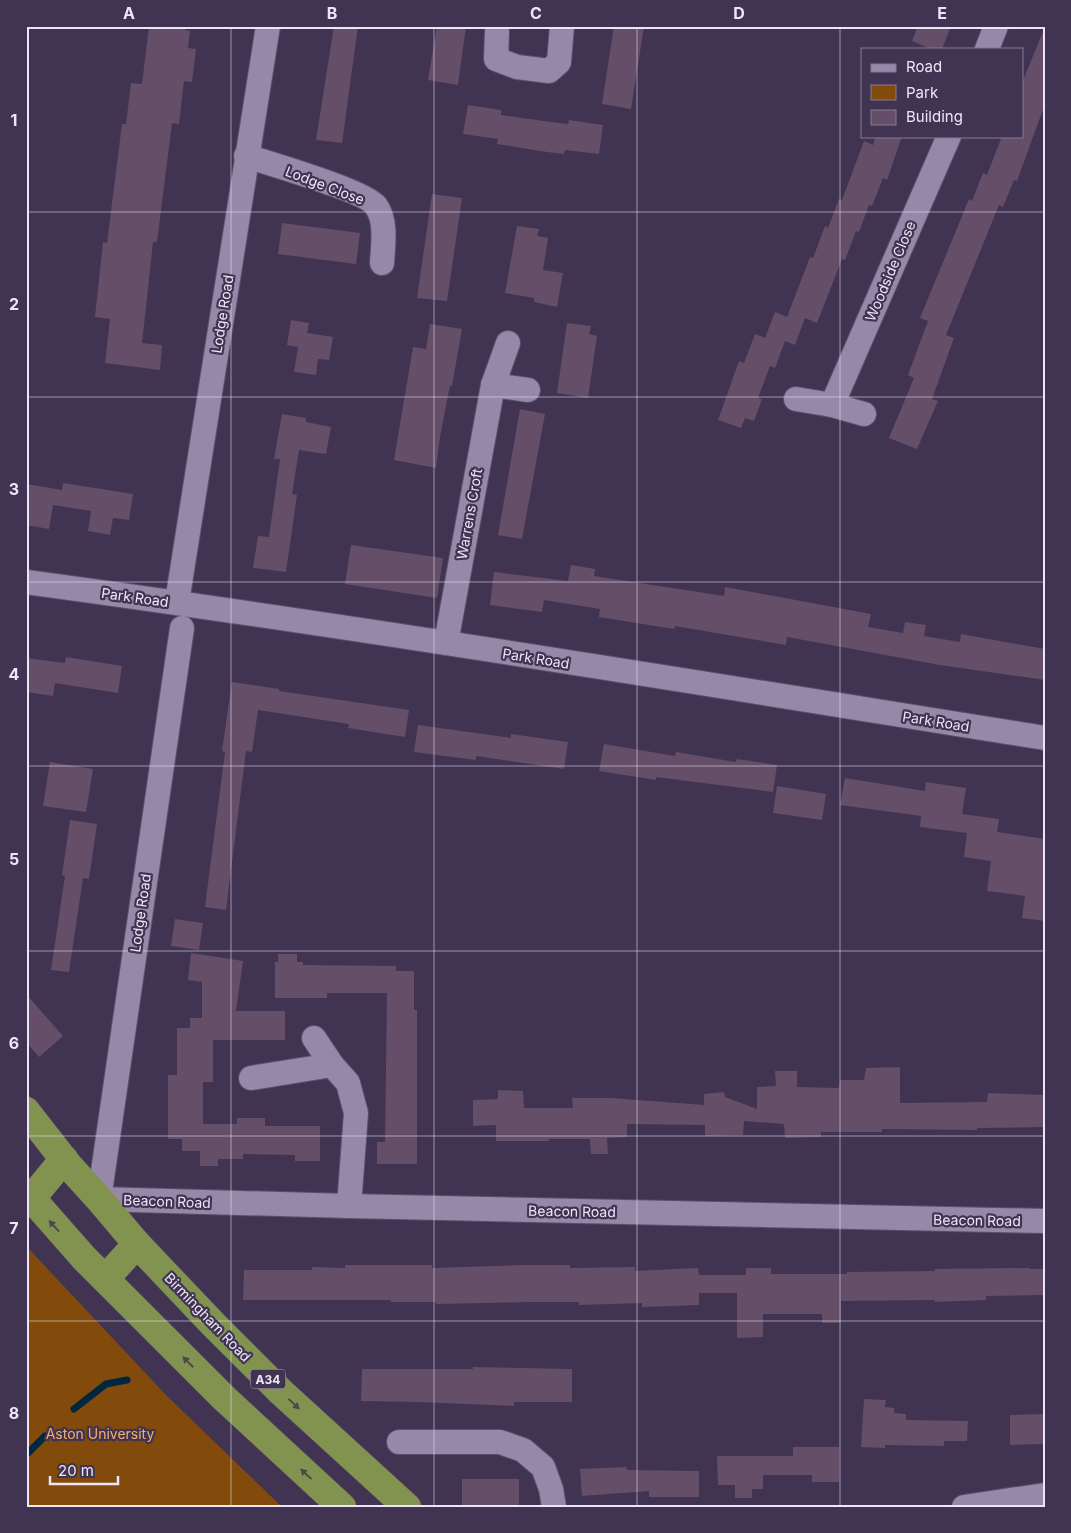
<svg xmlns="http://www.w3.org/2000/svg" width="1071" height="1533" viewBox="0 0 1071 1533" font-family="Inter,sans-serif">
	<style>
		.green { fill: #834b0b }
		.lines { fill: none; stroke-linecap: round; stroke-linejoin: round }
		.stream { stroke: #002740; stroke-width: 7 }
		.building { fill: #654e68 }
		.minor-casing { stroke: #5a5169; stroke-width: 26 }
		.trunk-casing { stroke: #5a5169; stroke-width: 29 }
		.minor { stroke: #9588a9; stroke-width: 24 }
		.trunk { stroke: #829350; stroke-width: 28 }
		.oneway { fill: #4d4752 }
		.grid { fill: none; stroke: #ede6f9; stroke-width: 1; stroke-opacity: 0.55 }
		.labels { text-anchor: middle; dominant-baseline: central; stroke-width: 4.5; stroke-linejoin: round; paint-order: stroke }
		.shield { fill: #403452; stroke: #b9b1c7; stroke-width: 1 }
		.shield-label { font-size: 12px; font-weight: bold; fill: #ede6f9 }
		.street-label { font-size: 14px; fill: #ede6f9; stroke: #403452 }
		.park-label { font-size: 14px; fill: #f2ae70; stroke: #403452 }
		.neatline { fill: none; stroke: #ede6f9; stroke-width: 2 }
		.grid-label { font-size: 16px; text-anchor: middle; font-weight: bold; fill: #ede6f9 }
	</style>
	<rect width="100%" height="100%" fill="#403452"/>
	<!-- green -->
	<path class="green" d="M26,1246L166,1395L282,1507H26Z"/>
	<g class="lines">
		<!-- stream -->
		<g class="stream">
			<path d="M74,1409L106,1384L127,1380"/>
			<path d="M26,1455L45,1436"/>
		</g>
	</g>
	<!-- building -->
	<g class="building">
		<path d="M149,26H186L185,30L190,31L188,48L196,49L192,82L184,81L179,124L172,123L157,242H153L148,289L142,343L162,345L160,370L105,363L110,319L95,317L103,242L107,243L122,124H126L131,83L142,84Z"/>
		<path d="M334,26H358L342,143L316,140Z"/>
		<path d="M437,26H466L458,85L428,80Z"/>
		<path d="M614,26H644L631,109L602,104Z"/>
		<path d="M918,26H951L942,49H931L912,41Z"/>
		<path d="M1044,29L1045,104L1017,181L1014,180L1003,207L999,205L946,335L954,338L932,399L938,401L917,449L889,438L914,378L908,375L928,321L920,318L969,199L972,201L983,173L987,175L1002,136H1022V83Z"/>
		<path d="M468,105L501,110V115L551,122L568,124L569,120L603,125L599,154L565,150L564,154L547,152L497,144L498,139L463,134Z"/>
		<path d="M876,136H902L887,180L883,178L872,206L869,205L859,232L856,231L845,260L842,259L817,323L805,318L795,345L785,341L775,368L770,366L758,398L762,399L754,421L745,418L741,428L718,420L739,361L744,363L755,334L765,338L775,312L787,317L810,257L813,258L825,226L828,228L839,199L842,200L864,141L873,145Z"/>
		<path d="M432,194L462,198L447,301L417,298Z"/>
		<path d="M282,223L360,233L356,264L278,254Z"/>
		<path d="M517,226L539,229L537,236L548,238L543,270L563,273L557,307L534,302V298L505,293Z"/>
		<path d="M291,320L309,323L307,333L333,337L329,360L318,359L316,375L294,372L298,347L287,345Z"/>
		<path d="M567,323L591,326L589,334L597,336L588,398L557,393Z"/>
		<path d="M430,324L462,329L452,386L450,385L440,437L436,468L394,460L413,347L426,349Z"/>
		<path d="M520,409L545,414L522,539L498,535Z"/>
		<path d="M282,414L306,418V422L331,427L326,454L299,450L292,494L297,495L286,572L253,568L258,536L269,537L280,459H274Z"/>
		<path d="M63,483L133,494L129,520L113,518L110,535L88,531L91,511L53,505L49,529L26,525V484L62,490Z"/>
		<path d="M351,545L443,558L437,598L345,584Z"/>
		<path d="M571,565L595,569L594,576L724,596L725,587L871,614L868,627L903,633L905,622L926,625L924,636L960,642L961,634L1045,649V680L940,665L787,637L786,645L675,626L674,629L599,617L600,609L544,600L542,612L490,605L494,572L568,581Z"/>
		<path d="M66,657L122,666L118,693L55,683L53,696L26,692V658L65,663Z"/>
		<path d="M232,682L279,689V691L409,710L405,737L348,728L349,724L258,710L252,752L246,751L226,910L205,907L225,752L222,751Z"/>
		<path d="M418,725L511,738V734L568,742L564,769L476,756V760L414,752Z"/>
		<path d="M604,744L675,756L676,752L736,762L737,759L777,765L773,792L656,777V780L599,771Z"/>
		<path d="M50,762L93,769L86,812L43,806Z"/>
		<path d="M845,778L925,791L926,782L966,788L962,814L999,819L997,832L1045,839V921L1022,918L1025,896L987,891L991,861L964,857L967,833L920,827L921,816L840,805Z"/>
		<path d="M777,786L826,794L822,820L773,813Z"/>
		<path d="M70,820L97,824L89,879L83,878L69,972L51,970L65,876L62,875Z"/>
		<path d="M175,919L203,923L199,950L171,946Z"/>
		<path d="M191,953L243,961L236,1011H285V1040H213V1082H203V1124H237V1118H265V1126H320V1161H295V1155L243,1154V1159H218V1166H200V1151H182V1139H168V1075H177V1028H190V1018H202V982L188,980Z"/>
		<path d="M278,954H297V962H303V965L396,966V971H414V1010H417V1164H377V1142H385L387,993H327V998H275V962H278Z"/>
		<path d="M26,994L63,1036L39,1057L26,1042Z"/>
		<path d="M900,1067V1103L987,1102L988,1093L1045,1095V1127L977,1128V1130L882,1129V1132H821V1137L785,1138L784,1124L744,1121L743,1135L705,1136V1125L627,1124V1137L607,1138L608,1154H591L590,1139H549V1141H496V1125L473,1126V1100L498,1099V1090L523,1091L524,1108H573L572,1098H611L704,1105V1094L724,1092L725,1097L757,1109V1087L776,1086L775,1071H797V1087L839,1088L840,1080H864L866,1068Z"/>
		<path d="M345,1265H432V1268L523,1265H570V1268L635,1267V1271L698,1268L699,1275H746V1268H771V1274H847V1272L935,1271V1269L1029,1268V1269H1045V1295L986,1296V1300L935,1302V1300L841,1301V1323H822V1314H763V1337L737,1338V1293H699V1305L642,1307V1303L579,1305V1302H530L436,1304V1302H391V1300H243L244,1270H312V1267L345,1268Z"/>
		<path d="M473,1367L572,1369V1402H514V1406L417,1402L361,1401L362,1369H473Z"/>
		<path d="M864,1399L886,1400L885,1407L894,1408V1413L906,1414V1420L968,1421L967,1441H944V1446L885,1445V1448L861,1447Z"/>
		<path d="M1045,1414V1444L1010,1445V1415Z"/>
		<path d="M793,1447H839V1482H812V1475H763V1489H752V1498H735V1485H718L717,1456H793Z"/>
		<path d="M626,1467L627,1470L699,1471V1497H649V1491L582,1496L580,1469Z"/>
		<rect x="462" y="1479" width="57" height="28"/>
	</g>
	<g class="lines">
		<defs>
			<g id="minor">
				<path d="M497,32L496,59L517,67L549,71L559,62L562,26"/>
				<path d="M987,49L996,26"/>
				<path d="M246,156C268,163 367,192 376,206C387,221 383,245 382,263"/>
				<path d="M493,385L528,390"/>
				<path d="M796,399L832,405L864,414"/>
				<path d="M832,405L949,136"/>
				<path d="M26,582C367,628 706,684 1045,738"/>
				<path d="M177,602L268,26"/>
				<path d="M182,628L99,1199L349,1206L1045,1221"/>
				<path d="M446,643L493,385L508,343"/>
				<path d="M314,1038L332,1065L348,1083L356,1113L349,1206"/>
				<path d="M251,1078L332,1065"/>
				<path d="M399,1442H500L523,1450L543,1467L551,1489L554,1507"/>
				<path d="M964,1507L1045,1495"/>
			</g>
			<g id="trunk">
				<path d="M26,1111L69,1166L99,1199L137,1244L213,1324L281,1392L407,1507"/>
				<path d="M26,1192L84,1258L224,1398L342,1507"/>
				<path d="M31,1199L64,1159"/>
				<path d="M105,1279L137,1244"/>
			</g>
		</defs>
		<!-- minor casing -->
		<use href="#minor" class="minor-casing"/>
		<!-- trunk casing -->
		<use href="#trunk" class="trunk-casing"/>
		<!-- minor -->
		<use href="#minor" class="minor"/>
		<!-- trunk -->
		<use href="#trunk" class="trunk"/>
	</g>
	<!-- one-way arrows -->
	<defs><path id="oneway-solid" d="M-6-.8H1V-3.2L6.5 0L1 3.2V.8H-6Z" transform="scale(1.25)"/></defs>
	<g class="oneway">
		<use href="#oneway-solid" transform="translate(54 1226) rotate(-132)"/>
		<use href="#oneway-solid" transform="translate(188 1362) rotate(-135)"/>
		<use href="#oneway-solid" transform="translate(294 1404) rotate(43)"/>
		<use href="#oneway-solid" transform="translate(306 1474) rotate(-137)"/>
	</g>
	<!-- grid -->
	<path class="grid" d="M231,26V1507M434,26V1507M637,26V1507M840,26V1507M26,212H1045M26,397H1045M26,582H1045M26,766H1045M26,951H1045M26,1136H1045M26,1321H1045"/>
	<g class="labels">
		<!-- shield labels -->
		<rect class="shield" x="250.5" y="1369.5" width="35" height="19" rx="4"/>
		<g class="shield-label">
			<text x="268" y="1379">A34</text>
		</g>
		<!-- street labels -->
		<g class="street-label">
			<text transform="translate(325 185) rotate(21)">Lodge Close</text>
			<text transform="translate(890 271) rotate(-67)">Woodside Close</text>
			<text transform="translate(222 314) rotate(-81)">Lodge Road</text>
			<text transform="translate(469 514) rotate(-80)">Warrens Croft</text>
			<text transform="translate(135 597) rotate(8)">Park Road</text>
			<text transform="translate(536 658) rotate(9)">Park Road</text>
			<text transform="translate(936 721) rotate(9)">Park Road</text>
			<text transform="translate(140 913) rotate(-82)">Lodge Road</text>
			<text transform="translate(167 1201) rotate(2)">Beacon Road</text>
			<text transform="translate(572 1211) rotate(1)">Beacon Road</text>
			<text transform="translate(977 1220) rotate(1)">Beacon Road</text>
			<text transform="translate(208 1317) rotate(46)">Birmingham Road</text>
		</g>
		<!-- park labels -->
		<g class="park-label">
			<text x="100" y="1433">Aston University</text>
		</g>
	</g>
	<!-- border -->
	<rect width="1071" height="1533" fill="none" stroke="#403452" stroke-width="55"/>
	<!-- legend -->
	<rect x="861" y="48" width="162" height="90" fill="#403452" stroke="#857b95"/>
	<rect x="871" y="64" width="25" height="8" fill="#9588a9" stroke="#857b95"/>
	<text x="906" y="72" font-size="15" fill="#ede6f9">Road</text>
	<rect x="871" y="85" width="25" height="15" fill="#834b0b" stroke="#857b95"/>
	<text x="906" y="98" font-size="15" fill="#ede6f9">Park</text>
	<rect x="871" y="110" width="25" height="15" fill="#654e68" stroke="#857b95"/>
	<text x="906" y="122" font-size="15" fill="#ede6f9">Building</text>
	<!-- scale -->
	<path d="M50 1476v8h68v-8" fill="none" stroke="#ede6f9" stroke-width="2.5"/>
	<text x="58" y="1476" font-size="15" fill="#ede6f9" stroke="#403452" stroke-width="4" paint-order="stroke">20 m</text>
	<rect x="28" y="28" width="1016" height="1478" class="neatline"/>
	<g class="grid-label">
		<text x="129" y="19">A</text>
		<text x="332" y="19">B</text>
		<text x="536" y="19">C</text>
		<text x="739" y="19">D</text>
		<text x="942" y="19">E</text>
		<text x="14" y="126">1</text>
		<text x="14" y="310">2</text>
		<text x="14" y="495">3</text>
		<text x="14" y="680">4</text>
		<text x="14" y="865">5</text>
		<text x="14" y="1049">6</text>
		<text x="14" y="1234">7</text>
		<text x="14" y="1419">8</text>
	</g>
</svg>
